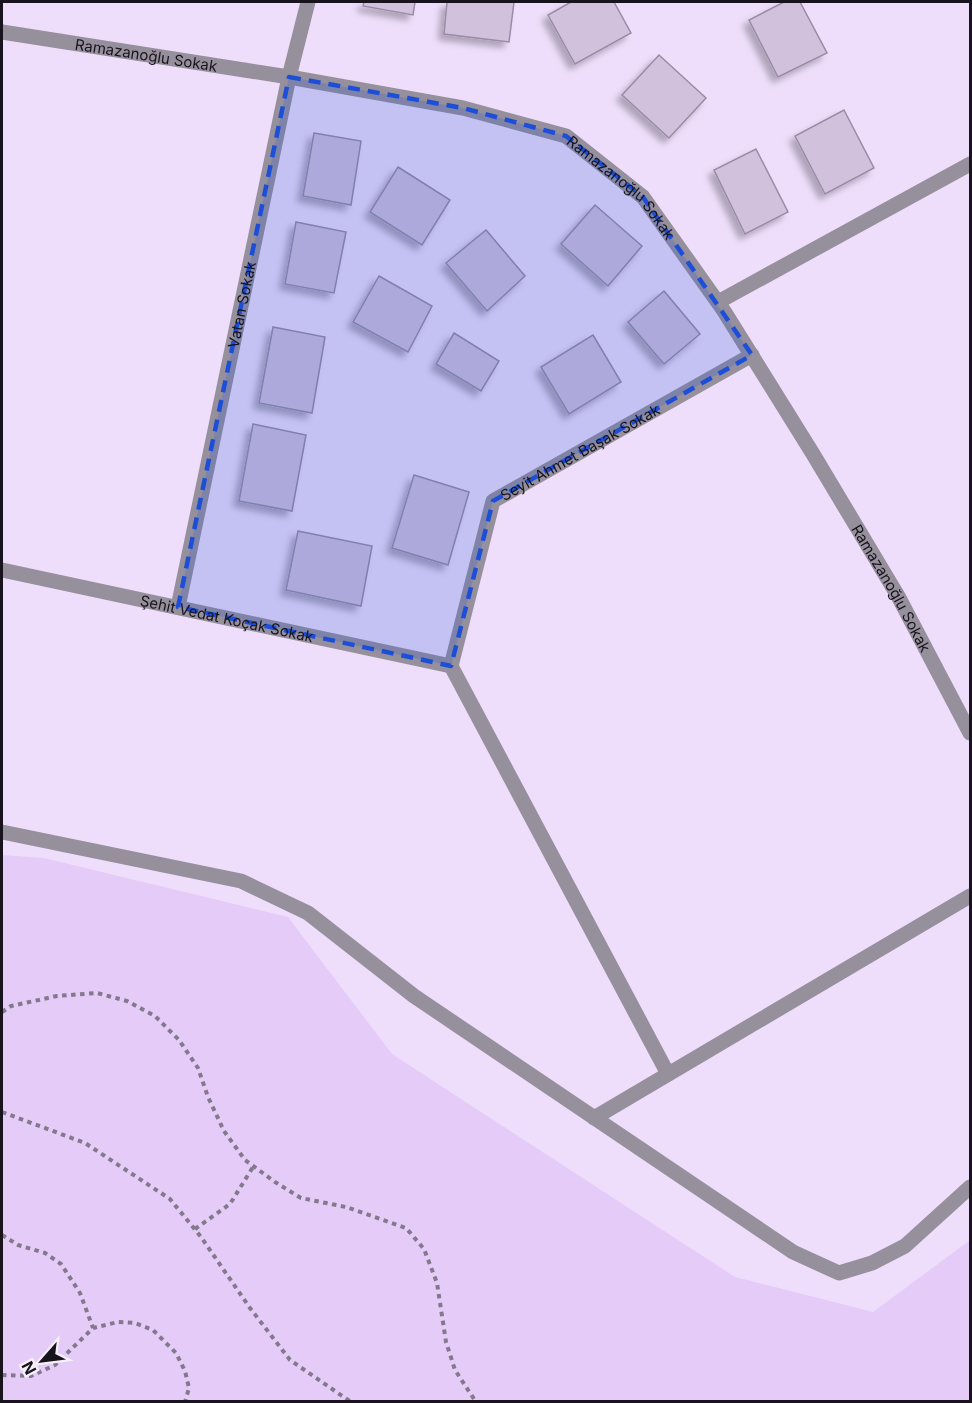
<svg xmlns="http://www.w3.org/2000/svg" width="972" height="1403" viewBox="0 0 972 1403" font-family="Inter,sans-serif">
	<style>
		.green { fill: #e5ccf8 }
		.building { fill: #d1c1dd; stroke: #9a8ba5; stroke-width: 1.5; filter: url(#shadow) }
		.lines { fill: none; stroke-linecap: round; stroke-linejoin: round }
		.path { stroke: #83798c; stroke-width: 4; stroke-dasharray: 4.5 4.5; stroke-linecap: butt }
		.minor { stroke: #96909c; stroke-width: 15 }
		.marked { fill: #1d4ed8; fill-opacity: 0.2; stroke: #1d4ed8; stroke-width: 4.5; stroke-dasharray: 12 8; stroke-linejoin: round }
		.labels { text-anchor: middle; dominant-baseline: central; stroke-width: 5; stroke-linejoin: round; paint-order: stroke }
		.street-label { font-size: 15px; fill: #18131c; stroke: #f6f0fb }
	</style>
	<defs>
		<filter id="shadow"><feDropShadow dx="-5.5" dy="5.5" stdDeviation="3" flood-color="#0004"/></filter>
	</defs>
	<rect width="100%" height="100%" fill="#eedefb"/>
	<!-- green -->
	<path class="green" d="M2,855L44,858L288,917L392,1054L735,1277L873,1312L970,1240V1401H2Z"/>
	<!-- building -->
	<g class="building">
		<path d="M364,2H415L413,15L363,6Z"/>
		<path d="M447,2H514L509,42L444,34Z"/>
		<path d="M571,2H614L631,33L575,64L548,15Z"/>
		<path d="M784,2H800L827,53L778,77L749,20Z"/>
		<path d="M659,55L706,98L669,138L622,95Z"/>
		<path d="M844,110L874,168L825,194L795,136Z"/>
		<path d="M314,133L361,141L351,205L303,196Z"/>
		<path d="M756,149L788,212L745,234L714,170Z"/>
		<path d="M398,167L450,200L422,245L370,212Z"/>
		<path d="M595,205L642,246L608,286L561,244Z"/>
		<path d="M296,222L346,232L334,293L285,284Z"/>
		<path d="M486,230L525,276L487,311L446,263Z"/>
		<path d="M379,276L432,306L408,352L353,322Z"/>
		<path d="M664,291L700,334L664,364L628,322Z"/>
		<path d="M273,327L325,337L312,413L259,403Z"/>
		<path d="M454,333L499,361L481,391L436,364Z"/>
		<path d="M593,335L621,382L569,414L541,367Z"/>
		<path d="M253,424L306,435L292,511L239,501Z"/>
		<path d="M414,475L469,492L448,565L392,548Z"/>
		<path d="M298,531L372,546L361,606L286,590Z"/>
	</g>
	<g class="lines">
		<!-- path -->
		<g class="path">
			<path d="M2,1012L11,1006L57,996L97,993L127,1001L155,1016L179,1040L198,1068L208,1097L224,1131L245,1160L275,1182L301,1198L346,1207L406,1228L424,1249L437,1283L446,1342L455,1370L476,1402"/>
			<path d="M2,1112L85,1143L170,1199L201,1237L250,1308L290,1360L351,1402"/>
			<path d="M195,1229L230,1204L253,1167"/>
			<path d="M2,1235L18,1245L45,1253L61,1264L80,1293L93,1328"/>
			<path d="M2,1375L31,1376L55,1365L93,1328L118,1322L135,1323L153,1330L176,1353L185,1371L189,1388L185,1402"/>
		</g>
		<!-- minor -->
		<g class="minor">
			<path id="s1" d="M2,32L289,77L463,108L566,136L643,197L724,311L813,454L898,596L970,733"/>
			<path d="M718,302L970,164"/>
			<path id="s2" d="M2,570L451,666"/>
			<path id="s3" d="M178,607L289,77L308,2"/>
			<path id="s4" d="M451,666L493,501L752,355"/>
			<path d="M451,666L668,1074"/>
			<path d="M2,832L241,881L308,913L414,996L793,1252L839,1273L872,1263L905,1246L970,1187"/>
			<path d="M594,1118L970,896"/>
		</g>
	</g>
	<!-- marked area -->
	<path class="marked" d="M289,77L463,108L566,136L643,197L752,355L493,501L451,666L178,607Z"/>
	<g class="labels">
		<!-- street labels -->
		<g class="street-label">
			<text stroke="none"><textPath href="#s1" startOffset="146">Ramazanoğlu Sokak</textPath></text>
			<text stroke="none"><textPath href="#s1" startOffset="650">Ramazanoğlu Sokak</textPath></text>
			<text stroke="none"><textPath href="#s3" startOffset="309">Vatan Sokak</textPath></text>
			<text stroke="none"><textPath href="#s4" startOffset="270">Seyit Ahmet Başak Sokak</textPath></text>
			<text stroke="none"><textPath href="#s1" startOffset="1136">Ramazanoğlu Sokak</textPath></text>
			<text stroke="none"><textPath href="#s2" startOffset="230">Şehit Vedat Koçak Sokak</textPath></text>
		</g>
	</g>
	<!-- border -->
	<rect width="972" height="1403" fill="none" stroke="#18131c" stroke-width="6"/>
	<!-- north arrow -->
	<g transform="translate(42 1361) rotate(242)" stroke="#f6f0fb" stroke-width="4.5" paint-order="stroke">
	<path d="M0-4.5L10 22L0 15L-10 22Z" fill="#18131c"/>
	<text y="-9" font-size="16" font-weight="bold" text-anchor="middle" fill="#18131c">N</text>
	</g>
</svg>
